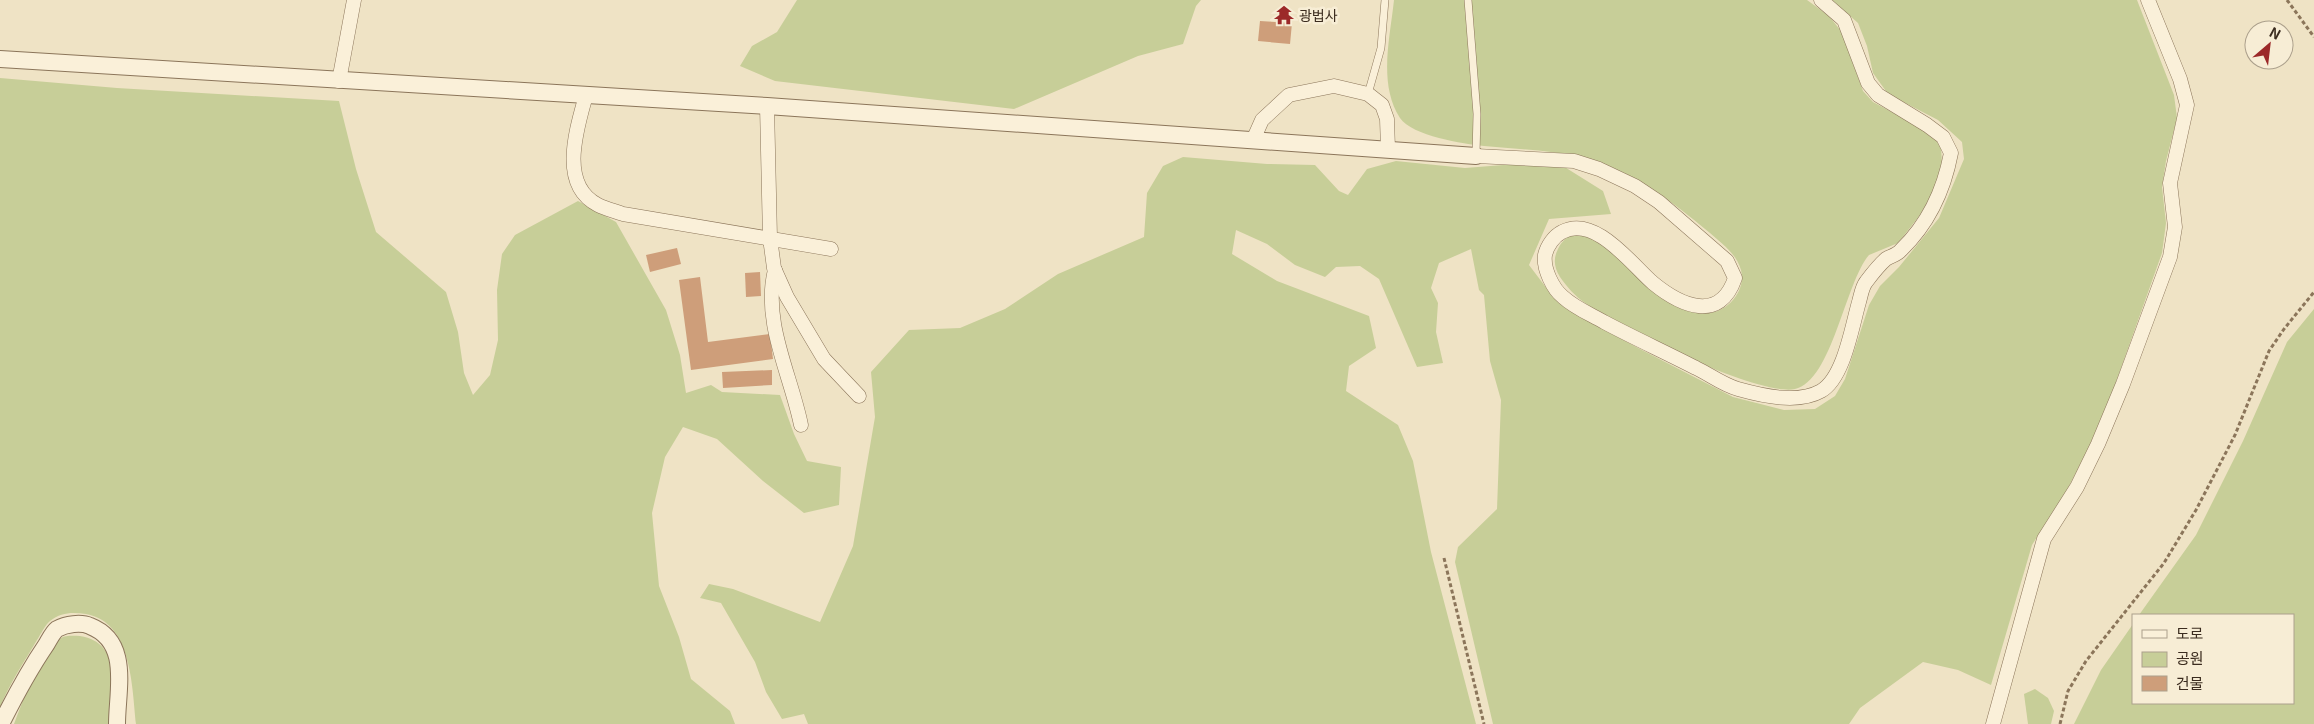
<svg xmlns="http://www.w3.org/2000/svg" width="2314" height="724" viewBox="0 0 2314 724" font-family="Georgia,'Noto Sans KR',serif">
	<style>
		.green { fill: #c7ce98 }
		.building { fill: #ce9e7a }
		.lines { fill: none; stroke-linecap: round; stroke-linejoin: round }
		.service-casing { stroke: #8b755a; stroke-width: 8 }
		.minor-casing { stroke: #8b755a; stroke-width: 15 }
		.tertiary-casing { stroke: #8b755a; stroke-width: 18 }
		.path { stroke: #8b755a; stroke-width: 3; stroke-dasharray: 4 2.5; stroke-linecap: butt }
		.service { stroke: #faf0d9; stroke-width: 7 }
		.minor { stroke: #faf0d9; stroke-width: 14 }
		.tertiary { stroke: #faf0d9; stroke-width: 16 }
		.labels { text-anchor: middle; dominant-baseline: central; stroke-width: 5; stroke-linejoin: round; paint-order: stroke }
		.poi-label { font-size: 14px; fill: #3b2c1f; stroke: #f7edd5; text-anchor: start }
	</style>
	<rect width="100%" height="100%" fill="#efe3c5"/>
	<!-- green -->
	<g class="green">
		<path d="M797,0H1201L1196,6L1183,44L1138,56L1014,109L775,81L740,66L752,46L777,32Z"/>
		<path d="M1394,0H1807L1829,16L1841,31L1863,91L1873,102L1931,133L1941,147L1942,163L1940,180L1920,215L1898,243L1869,255C1845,283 1832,381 1795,389C1760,397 1615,327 1585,303C1575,296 1567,287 1560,277C1554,267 1553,259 1558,249C1561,242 1568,235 1576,234C1598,234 1658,284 1678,298C1683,302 1691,310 1697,312C1722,319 1747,294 1741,270C1736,253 1722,244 1710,233C1673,202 1628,168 1581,157C1550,150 1516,149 1484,146C1464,144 1412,136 1400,118C1378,84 1390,38 1394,0Z"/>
		<path d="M1832,0H2137L2174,95L2177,118L2166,161L2162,187L2166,223L2162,253L2115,385L2089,447L2068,488L2032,545L1991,685L1958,670L1923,662L1860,708L1849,724H1493L1455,562L1458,547L1497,509L1501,400L1490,361L1484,295L1479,290L1471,249L1439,263L1431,288L1438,303L1436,332L1443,363L1417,367L1379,279L1360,266L1336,267L1325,277L1295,265L1267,244L1236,230L1232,254L1277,281L1369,316L1376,348L1349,366L1346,391L1398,425L1413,461L1431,552L1476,724H808L804,714L782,719L766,692L755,662L721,603L700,598L709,584L733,589L820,622L853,546L875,417L871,372L909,330L960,328L1005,309L1058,274L1144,237L1147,193L1163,166L1183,157L1267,164L1315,165L1339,191L1348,195L1367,169L1396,161L1465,168L1516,164L1563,166L1603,191L1611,214L1549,219L1529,265L1554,298L1576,314L1638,348L1733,397L1784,410L1815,409L1835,396L1845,379L1869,305L1880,286L1899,267L1939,218L1964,159L1962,142L1938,120L1888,94L1873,73L1867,46L1858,23Z"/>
		<path d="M0,78L117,88L339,101L356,169L376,232L446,292L458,332L464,373L473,395L490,375L498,340L497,290L502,254L515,235L578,201L616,222L666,310L680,355L686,393L711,385L722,392L780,395L794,434L807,461L841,467L839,505L804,513L763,481L717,439L683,427L665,457L652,513L659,586L679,637L691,679L730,711L735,724H136C132,687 132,622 86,614C73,612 61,612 50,621C45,625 41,634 37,640C24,662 10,683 0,707Z"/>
		<path d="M2314,309V724H2074L2101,670L2133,624V703H2293V615H2139L2196,535L2243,441L2287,342Z"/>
		<path d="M80,636C124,643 111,691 109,724H14C23,701 40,651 61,638C66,635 74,636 80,636Z"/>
		<path d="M2035,689L2048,698L2054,711L2051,724H2028L2024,694Z"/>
	</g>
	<!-- building -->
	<g class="building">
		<path d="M1260,21L1292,23L1290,44L1258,41Z"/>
		<path d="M677,248L681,264L650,272L646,255Z"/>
		<path d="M760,272L761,296L746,297L745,273Z"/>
		<path d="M700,277L708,342L770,334L773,359L691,370L679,280Z"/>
		<path d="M772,370V385L723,388L722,372Z"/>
	</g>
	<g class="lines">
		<defs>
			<g id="service">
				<path d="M1468,0L1477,114L1476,155"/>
				<path d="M1368,94L1381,48L1385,0"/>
			</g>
			<g id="minor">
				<path d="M339,81L354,0"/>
				<path d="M586,95C577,128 558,185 598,205C606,209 615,211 623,214L831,249"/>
				<path d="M767,106L770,238L774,268L787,297L824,359L859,396"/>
				<path d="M1254,138L1262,120L1289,95L1334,86L1368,94L1382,105L1387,119L1388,149"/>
				<path d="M1476,156L1574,161L1599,169L1635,186L1659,202L1727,261L1735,278C1720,323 1681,306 1653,283C1632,265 1595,214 1562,232C1554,236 1547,246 1545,255C1543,269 1553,289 1563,297C1575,308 1590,314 1604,322C1634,338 1665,352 1696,368C1709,374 1723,385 1738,389C1763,396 1798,404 1821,391C1844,378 1852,326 1859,302C1861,295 1862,287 1866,282C1872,274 1879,265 1886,259C1891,256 1897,255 1901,250C1928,224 1944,190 1951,153L1943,137L1927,125L1878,95L1868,83L1844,20L1821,0"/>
				<path d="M775,270C762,322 791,375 801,425"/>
				<path d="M1993,724L2044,539L2077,487L2098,444L2123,384L2170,257L2175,227L2170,183L2187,105L2180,79L2148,0"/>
			</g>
			<g id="tertiary">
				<path d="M0,59L767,106L1476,156"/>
				<path d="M1,724C15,696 29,670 46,645C49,640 53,632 57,629C66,624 81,622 90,626C131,642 117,690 117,724"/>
			</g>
		</defs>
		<!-- service casing -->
		<use href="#service" class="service-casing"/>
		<!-- minor casing -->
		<use href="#minor" class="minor-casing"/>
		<!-- tertiary casing -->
		<use href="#tertiary" class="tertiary-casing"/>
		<!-- path -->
		<g class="path">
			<path d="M2287,0L2314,37"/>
			<path d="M1444,558L1484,724"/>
			<path d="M2060,724L2068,691L2086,661L2164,563L2196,510L2235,435L2269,351L2284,329L2314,292"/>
		</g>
		<!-- service -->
		<use href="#service" class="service"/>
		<!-- minor -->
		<use href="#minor" class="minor"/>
		<!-- tertiary -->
		<use href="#tertiary" class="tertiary"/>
	</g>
	<!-- icons -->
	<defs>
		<symbol id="temple-bare" viewBox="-9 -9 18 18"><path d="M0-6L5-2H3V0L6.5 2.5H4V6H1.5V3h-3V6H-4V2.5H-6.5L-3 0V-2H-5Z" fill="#9c2929" stroke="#f7edd5" stroke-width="2.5" paint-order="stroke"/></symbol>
	</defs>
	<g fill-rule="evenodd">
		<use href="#temple-bare" x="1270" y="1" width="28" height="28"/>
	</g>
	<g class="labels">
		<!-- poi labels -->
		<g class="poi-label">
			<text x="1299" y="15">광법사</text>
		</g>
	</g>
	<!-- legend -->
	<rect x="2132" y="614" width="162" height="90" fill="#f7edd5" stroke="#aca08c"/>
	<rect x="2142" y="630" width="25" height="8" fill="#faf0d9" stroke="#aca08c"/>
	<text x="2176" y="639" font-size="15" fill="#3b2c1f">도로</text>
	<rect x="2142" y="652" width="25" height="15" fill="#c7ce98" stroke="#aca08c"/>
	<text x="2176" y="664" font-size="15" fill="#3b2c1f">공원</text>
	<rect x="2142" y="676" width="25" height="15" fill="#ce9e7a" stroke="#aca08c"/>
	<text x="2176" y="689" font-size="15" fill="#3b2c1f">건물</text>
	<!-- north arrow -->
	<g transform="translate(2269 45) rotate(28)"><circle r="24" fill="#f7edd5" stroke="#aca08c"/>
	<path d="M0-4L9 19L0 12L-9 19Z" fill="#9c2929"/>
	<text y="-8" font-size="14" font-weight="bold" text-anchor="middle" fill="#3b2c1f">N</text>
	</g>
</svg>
